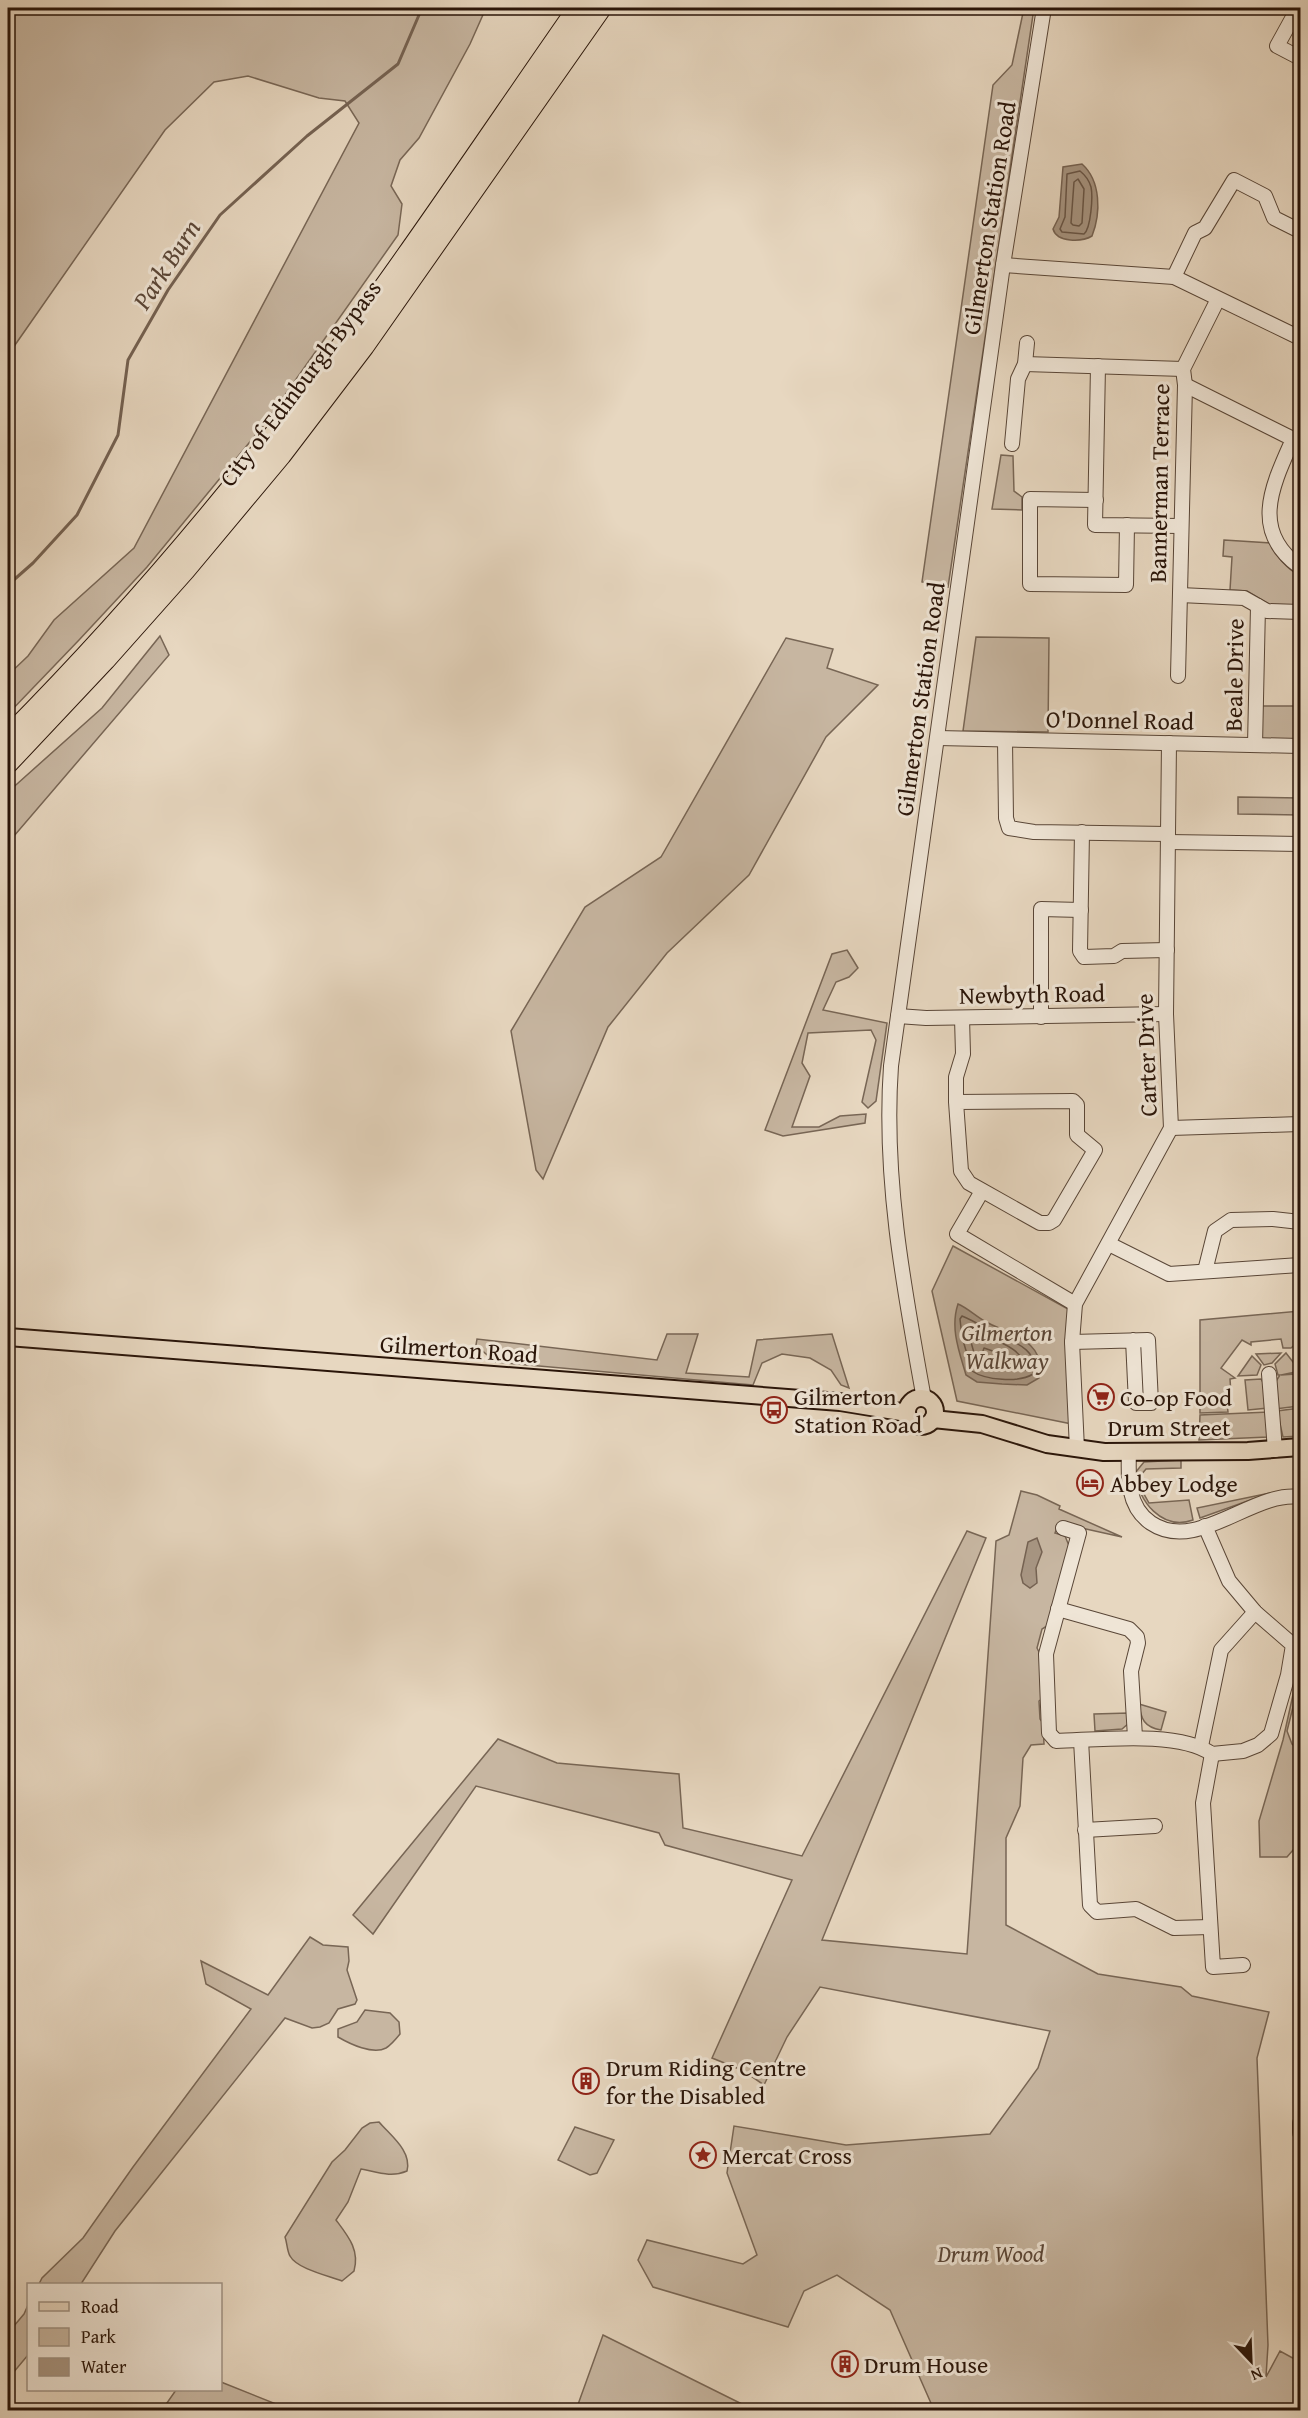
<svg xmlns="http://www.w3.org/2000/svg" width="1308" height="2418" viewBox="0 0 1308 2418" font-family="'Gentium Book Plus',serif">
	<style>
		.green { fill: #c7b6a1; stroke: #786655; stroke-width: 1.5 }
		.water { fill: #a79582; stroke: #756252; stroke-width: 1.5 }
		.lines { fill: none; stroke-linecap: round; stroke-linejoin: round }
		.shore { stroke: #685546; stroke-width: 1.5 }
		.stream { stroke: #756252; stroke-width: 3 }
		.minor-casing { stroke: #594637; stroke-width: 16 }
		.major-casing { stroke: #2a1509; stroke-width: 20 }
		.highway-casing { stroke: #2a1509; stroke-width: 22 }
		.minor { stroke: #efe5d6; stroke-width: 14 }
		.major { stroke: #e7d7c0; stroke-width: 16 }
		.highway { stroke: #e7d7c0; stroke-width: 20 }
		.labels { text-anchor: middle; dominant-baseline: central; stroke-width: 6; stroke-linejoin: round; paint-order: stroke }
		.street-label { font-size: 24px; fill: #2a1509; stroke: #efe5d6 }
		.park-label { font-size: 24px; font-style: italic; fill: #594537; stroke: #efe5d6 }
		.poi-label { font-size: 24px; fill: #2a1509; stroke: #efe5d6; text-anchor: start }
		.water-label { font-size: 26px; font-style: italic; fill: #5c4839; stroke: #efe5d6 }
	</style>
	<rect width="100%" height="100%" fill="#e7d7c0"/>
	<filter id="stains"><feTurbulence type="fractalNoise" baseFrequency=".00333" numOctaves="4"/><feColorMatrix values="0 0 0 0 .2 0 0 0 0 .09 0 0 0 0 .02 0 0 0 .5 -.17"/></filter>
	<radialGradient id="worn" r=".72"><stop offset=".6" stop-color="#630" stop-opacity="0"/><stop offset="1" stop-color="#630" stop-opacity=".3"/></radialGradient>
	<!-- green -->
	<g class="green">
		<path d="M8,8H486L470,44L419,138L400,160L391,186L402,204L398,235L263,426L147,567L79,640L8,714V675L28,656L54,620L134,548L359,123L345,101L319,98L248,76L214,82L165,130L8,355Z"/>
		<path d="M1024,8H1034L948,587L922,582L993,85L1012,65Z"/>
		<path d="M1001,455L1013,456L1014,491L1022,497V510L992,509Z"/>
		<path d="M1224,540L1271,543C1277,558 1286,568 1300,576V605H1270L1247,591L1230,590L1232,557L1223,556Z"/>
		<path d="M160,636L169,655L8,843V792L102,708Z"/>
		<path d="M976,637L1049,638L1048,732L963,731Z"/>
		<path d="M786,638L833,649L827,668L878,685L826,737L749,875L667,953L608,1027L543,1179L536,1170L511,1031L585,907L661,857Z"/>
		<path d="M1262,706H1300V741L1260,740Z"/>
		<path d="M1238,797L1300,798V815L1238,814Z"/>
		<path d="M847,950L858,968L849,977L836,982L823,1010L887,1023L876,1101L868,1108L862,1102L876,1040L871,1030L808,1033L802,1063L810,1076L792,1127H819L840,1116L866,1114L865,1123L783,1136L765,1130L832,954Z"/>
		<path d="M953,1246L1068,1309L1072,1424L957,1401L932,1291Z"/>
		<path d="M1300,1311V1344L1298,1342L1291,1348H1283L1281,1339L1251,1342V1345L1242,1340L1221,1368L1235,1378L1230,1379L1231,1394L1226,1395L1228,1412L1200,1413V1320Z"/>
		<path d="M667,1334H698L686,1373L749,1377L757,1340L832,1334L849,1388L841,1385L831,1370L810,1358L782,1354L762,1363L753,1385L495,1362L476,1345L477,1339L657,1360Z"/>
		<path d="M1281,1353L1272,1363L1264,1365L1256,1354Z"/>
		<path d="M1286,1353L1300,1371L1281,1375L1296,1374L1299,1406L1275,1409L1273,1386L1280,1375H1278L1275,1364Z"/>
		<path d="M1252,1356L1261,1365L1257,1375L1238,1376Z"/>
		<path d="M1261,1379L1265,1386L1268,1408L1248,1410L1245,1380Z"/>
		<path d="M1300,1408V1436L1283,1437L1277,1411Z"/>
		<path d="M1269,1412L1268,1437L1199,1440L1200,1415Z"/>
		<path d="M1181,1460V1468L1146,1469L1141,1475L1144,1494L1149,1503L1189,1500L1193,1520C1162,1531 1138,1501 1135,1473L1144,1462Z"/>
		<path d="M1021,1491L1037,1495L1060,1506L1059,1509L1122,1537L1059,1523L1055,1533L1065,1536L1070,1548L1047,1626L1042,1629L1037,1648L1041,1656L1043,1698L1039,1701L1040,1719L1043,1723L1044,1744L1031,1745L1023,1758L1020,1806L1006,1838V1925L1098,1974L1181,1987L1192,1996L1269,2012L1257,2058L1268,2345L1266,2377L1280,2351L1300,2362V2410H934L890,2310L837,2275L804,2291L788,2327L653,2287L638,2260L647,2240L743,2264L757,2255L727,2173L734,2126L846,2145L990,2134L1038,2068L1050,2031L820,1987L787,2037L764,2085L742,2070L712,2058L792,1880L665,1845L659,1833L476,1786L373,1934L353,1915L498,1739L557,1763L679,1774L683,1828L802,1856L967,1531L986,1538L822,1940L967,1954L996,1541L1009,1535Z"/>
		<path d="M1270,1493L1200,1518L1197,1508Z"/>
		<path d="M1300,1663V1695L1294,1703L1287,1731L1292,1744L1300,1751V1842L1287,1857H1260L1259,1821L1283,1740Z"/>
		<path d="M1139,1704L1166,1712L1161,1730C1144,1727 1141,1719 1139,1704Z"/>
		<path d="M1129,1713V1723L1122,1729L1095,1731L1094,1714Z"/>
		<path d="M310,1937L323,1945L348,1947L349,1961L347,1970L357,2000L355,2004L338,2009L329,2023L320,2027L312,2028L285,2018L115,2231L81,2284H39L42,2278L83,2238L133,2167L251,2009L206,1984L201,1961L268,1995Z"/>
		<path d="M365,2010L390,2013L399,2022L400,2034C396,2039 391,2045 386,2048C373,2055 350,2044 338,2037V2029L357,2022Z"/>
		<path d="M379,2122C391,2136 412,2151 407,2171C391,2178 377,2172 361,2169L348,2202L336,2220C348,2236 360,2250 354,2271L342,2281C329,2276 297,2269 290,2256C287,2251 287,2242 285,2237L332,2162L345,2150L362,2128L370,2123Z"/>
		<path d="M575,2127L614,2140L597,2173L590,2175L558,2160Z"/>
		<path d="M28,2305V2355L8,2379V2333L24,2314Z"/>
		<path d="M603,2335L754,2410H576Z"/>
		<path d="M221,2382L291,2410H162L176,2390H220Z"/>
	</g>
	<!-- water -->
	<g class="water">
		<path d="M1082,164C1101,181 1101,213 1092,236C1082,242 1057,243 1053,229L1059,217L1063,167Z"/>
		<path d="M958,1304C966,1307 977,1317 986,1322C1011,1335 1047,1341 1039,1378L1027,1385L1002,1384L977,1382L966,1375C959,1351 950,1328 958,1304Z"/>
		<path d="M1037,1538L1042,1552L1036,1568L1037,1583L1030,1588L1023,1583L1021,1575L1028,1542Z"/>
	</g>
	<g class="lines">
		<!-- shore -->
		<g class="shore">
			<path d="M1080,171C1085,175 1089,180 1091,187C1093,196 1091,228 1084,234L1062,232L1060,229L1065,217L1067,174Z"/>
			<path d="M1078,179L1084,189L1082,223L1079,226L1073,225L1071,223L1074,182Z"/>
			<path d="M962,1316C972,1320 982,1326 991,1331C1008,1340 1041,1348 1033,1374C1019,1383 985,1380 972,1371L962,1337L960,1319Z"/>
			<path d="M973,1330C991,1340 1024,1346 1026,1370H1003L978,1367L969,1335V1331Z"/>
			<path d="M984,1348L1007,1356L1008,1360H986L983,1351Z"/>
		</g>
		<!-- stream -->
		<path class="stream" d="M8,585L33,563L77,515L118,435L128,360L168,290L220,215L307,136L398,64L422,8"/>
		<defs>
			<g id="minor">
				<path d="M1298,8L1277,46L1300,58"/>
				<path d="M1003,265L1174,277L1300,338"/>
				<path d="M1174,277L1195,233L1205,228L1234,180L1265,196L1274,218L1300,231"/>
				<path d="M1025,364L1183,369"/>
				<path d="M1098,366L1095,525L1181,526"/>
				<path d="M1185,385L1293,439C1273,484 1249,531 1300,567"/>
				<path d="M1012,444L1018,379L1025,364L1027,343"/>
				<path d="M1096,500L1030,499V584L1126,585L1127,525"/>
				<path d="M1180,595L1244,598L1267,611L1300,612"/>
				<path d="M1178,676L1185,385L1183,369L1218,299"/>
				<path d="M938,738L1300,746"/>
				<path d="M1005,740L1006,818L1009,828L1034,832L1168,834"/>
				<path d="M1255,745L1258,606"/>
				<path d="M1082,832L1080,951L1084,957L1114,956L1122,951L1167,950"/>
				<path d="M1168,842L1300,844"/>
				<path d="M898,1016L926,1018L1166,1014"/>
				<path d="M1041,1017V909L1081,910"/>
				<path d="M956,1102L1073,1101L1077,1105V1135L1095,1150L1054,1220L1049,1223H1040L969,1183L961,1171L956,1102V1077L963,1054L962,1018"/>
				<path d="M1171,1128L1300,1124"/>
				<path d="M982,1191L957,1234L1075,1304"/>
				<path d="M1109,1244L1169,1274L1300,1265"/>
				<path d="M1205,1271L1215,1231L1231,1220L1273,1219L1300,1222"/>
				<path d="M1072,1342L1148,1340L1151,1403H1136L1133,1340"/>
				<path d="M1269,1374L1275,1450"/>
				<path d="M924,1399C904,1289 883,1178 891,1066L1003,265L1044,8"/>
				<path d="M1077,1449L1072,1342L1075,1304L1171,1128L1166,1014L1169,743"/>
				<path d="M1129,1452C1128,1477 1127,1507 1151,1523C1197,1554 1253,1490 1300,1497"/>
				<path d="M1063,1528L1079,1533L1046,1654L1049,1733L1056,1741C1097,1740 1179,1730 1212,1754L1243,1751L1258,1745L1271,1734L1288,1675L1293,1645L1255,1612L1229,1581L1205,1526"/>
				<path d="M1058,1609L1129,1629L1137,1637L1138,1643L1131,1671L1135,1737"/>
				<path d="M1081,1740L1090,1905L1097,1912L1136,1909L1174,1928L1210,1927"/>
				<path d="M1201,1746L1221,1650L1255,1612"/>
				<path d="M1212,1754L1203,1803L1213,1967L1243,1965"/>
				<path d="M1085,1830L1155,1826"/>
				<path d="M1300,2123V2133"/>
			</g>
			<g id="major">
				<path d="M8,1337L840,1402L907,1413"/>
				<circle cx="921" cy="1412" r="14"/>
				<path d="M933,1419L982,1424L1047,1444L1104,1452L1248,1451L1300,1447"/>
			</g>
			<g id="highway">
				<path d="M8,737C114,630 213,515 304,396C400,270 488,137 578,8"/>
				<path d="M8,763L105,660L185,570L281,455L364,346L601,8"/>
			</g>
		</defs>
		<!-- minor casing -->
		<use href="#minor" class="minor-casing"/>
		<!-- major casing -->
		<use href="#major" class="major-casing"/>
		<!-- highway casing -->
		<use href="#highway" class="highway-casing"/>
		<!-- minor -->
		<use href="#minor" class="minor"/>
		<!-- major -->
		<use href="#major" class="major"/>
		<!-- highway -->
		<use href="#highway" class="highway"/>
	</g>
	<!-- icons -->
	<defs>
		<symbol id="supermarket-ring" viewBox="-11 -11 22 22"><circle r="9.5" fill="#efe5d6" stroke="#8f2418" stroke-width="1.5"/><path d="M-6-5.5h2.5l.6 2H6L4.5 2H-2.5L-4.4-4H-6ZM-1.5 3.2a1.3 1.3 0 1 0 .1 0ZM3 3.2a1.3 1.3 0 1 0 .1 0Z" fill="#8f2418"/></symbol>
		<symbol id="bus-ring" viewBox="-11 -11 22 22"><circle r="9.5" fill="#efe5d6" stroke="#8f2418" stroke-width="1.5"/><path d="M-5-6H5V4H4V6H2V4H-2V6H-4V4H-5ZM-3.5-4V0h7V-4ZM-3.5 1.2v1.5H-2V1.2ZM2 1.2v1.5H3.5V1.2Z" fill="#8f2418"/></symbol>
		<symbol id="hotel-ring" viewBox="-11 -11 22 22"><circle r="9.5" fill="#efe5d6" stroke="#8f2418" stroke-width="1.5"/><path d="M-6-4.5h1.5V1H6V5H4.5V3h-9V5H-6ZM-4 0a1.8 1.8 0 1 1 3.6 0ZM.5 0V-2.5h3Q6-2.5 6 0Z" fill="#8f2418"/></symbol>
		<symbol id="building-ring" viewBox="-11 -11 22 22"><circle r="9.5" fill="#efe5d6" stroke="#8f2418" stroke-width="1.5"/><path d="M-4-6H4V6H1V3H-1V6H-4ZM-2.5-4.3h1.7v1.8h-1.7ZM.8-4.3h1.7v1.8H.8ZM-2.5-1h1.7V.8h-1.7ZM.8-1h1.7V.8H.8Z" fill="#8f2418"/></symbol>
		<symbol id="sight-ring" viewBox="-11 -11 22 22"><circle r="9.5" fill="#efe5d6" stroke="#8f2418" stroke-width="1.5"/><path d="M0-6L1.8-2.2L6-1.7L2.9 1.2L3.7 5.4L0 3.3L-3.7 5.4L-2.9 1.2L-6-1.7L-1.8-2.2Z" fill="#8f2418"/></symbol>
	</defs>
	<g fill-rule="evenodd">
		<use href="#supermarket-ring" x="1086" y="1382" width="30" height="30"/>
		<use href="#bus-ring" x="759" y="1395" width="30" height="30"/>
		<use href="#hotel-ring" x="1075" y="1468" width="30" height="30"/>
		<use href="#building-ring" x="571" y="2066" width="30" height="30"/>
		<use href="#sight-ring" x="688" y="2140" width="30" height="30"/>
		<use href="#building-ring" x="830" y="2349" width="30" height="30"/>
	</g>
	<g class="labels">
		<!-- street labels -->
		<g class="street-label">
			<text transform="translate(989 218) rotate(-81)">Gilmerton Station Road</text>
			<text transform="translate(300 383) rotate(-53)">City of Edinburgh Bypass</text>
			<text transform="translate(1159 483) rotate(-89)">Bannerman Terrace</text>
			<text transform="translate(1234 675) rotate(-89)">Beale Drive</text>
			<text transform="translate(920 699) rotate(-82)">Gilmerton Station Road</text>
			<text transform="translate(1120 720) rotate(1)">O'Donnel Road</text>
			<text transform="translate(1032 994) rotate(-1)">Newbyth Road</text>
			<text transform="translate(1146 1055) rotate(-92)">Carter Drive</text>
			<text transform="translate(459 1349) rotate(4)">Gilmerton Road</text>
			<text x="1169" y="1427">Drum Street</text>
		</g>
		<!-- park labels -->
		<g class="park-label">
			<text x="1007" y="1332">Gilmerton<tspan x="1007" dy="28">Walkway</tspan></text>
			<text x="991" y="2253">Drum Wood</text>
		</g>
		<!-- poi labels -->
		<g class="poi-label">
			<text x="794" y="1396">Gilmerton<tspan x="794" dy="28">Station Road</tspan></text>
			<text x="1120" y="1397">Co-op Food</text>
			<text x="1110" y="1483">Abbey Lodge</text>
			<text x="606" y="2067">Drum Riding Centre<tspan x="606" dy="28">for the Disabled</tspan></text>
			<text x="722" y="2155">Mercat Cross</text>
			<text x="864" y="2364">Drum House</text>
		</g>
		<!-- water labels -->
		<g class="water-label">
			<text transform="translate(166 264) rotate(-57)">Park Burn</text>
		</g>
	</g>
	<!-- margin -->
	<rect width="1308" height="2418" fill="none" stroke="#e7d7c0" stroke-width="30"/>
	<rect x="9" y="9" width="1290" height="2400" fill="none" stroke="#2a1509" stroke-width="3"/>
	<rect x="15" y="15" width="1278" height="2388" fill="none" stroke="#2a1509" stroke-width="1.5"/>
	<!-- legend -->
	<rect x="27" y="2283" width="195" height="108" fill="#efe5d6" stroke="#a09284" stroke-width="1.5"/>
	<rect x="39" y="2302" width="30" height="9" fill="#e7d7c0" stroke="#a09284" stroke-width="1.5"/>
	<text x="81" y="2313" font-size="18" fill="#2a1509">Road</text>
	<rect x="39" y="2328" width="30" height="18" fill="#c7b6a1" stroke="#a09284" stroke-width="1.5"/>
	<text x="81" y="2343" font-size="18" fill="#2a1509">Park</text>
	<rect x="39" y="2358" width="30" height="18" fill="#a79582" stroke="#a09284" stroke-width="1.5"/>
	<text x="81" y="2373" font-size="18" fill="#2a1509">Water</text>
	<!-- north arrow -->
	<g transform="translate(1251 2361) rotate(157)" stroke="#efe5d6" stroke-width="4.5" paint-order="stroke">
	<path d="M0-4.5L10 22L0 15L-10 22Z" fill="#2a1509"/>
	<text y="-9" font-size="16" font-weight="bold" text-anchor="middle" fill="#2a1509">N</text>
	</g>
	<rect width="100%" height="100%" filter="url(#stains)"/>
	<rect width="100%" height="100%" fill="url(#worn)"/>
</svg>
